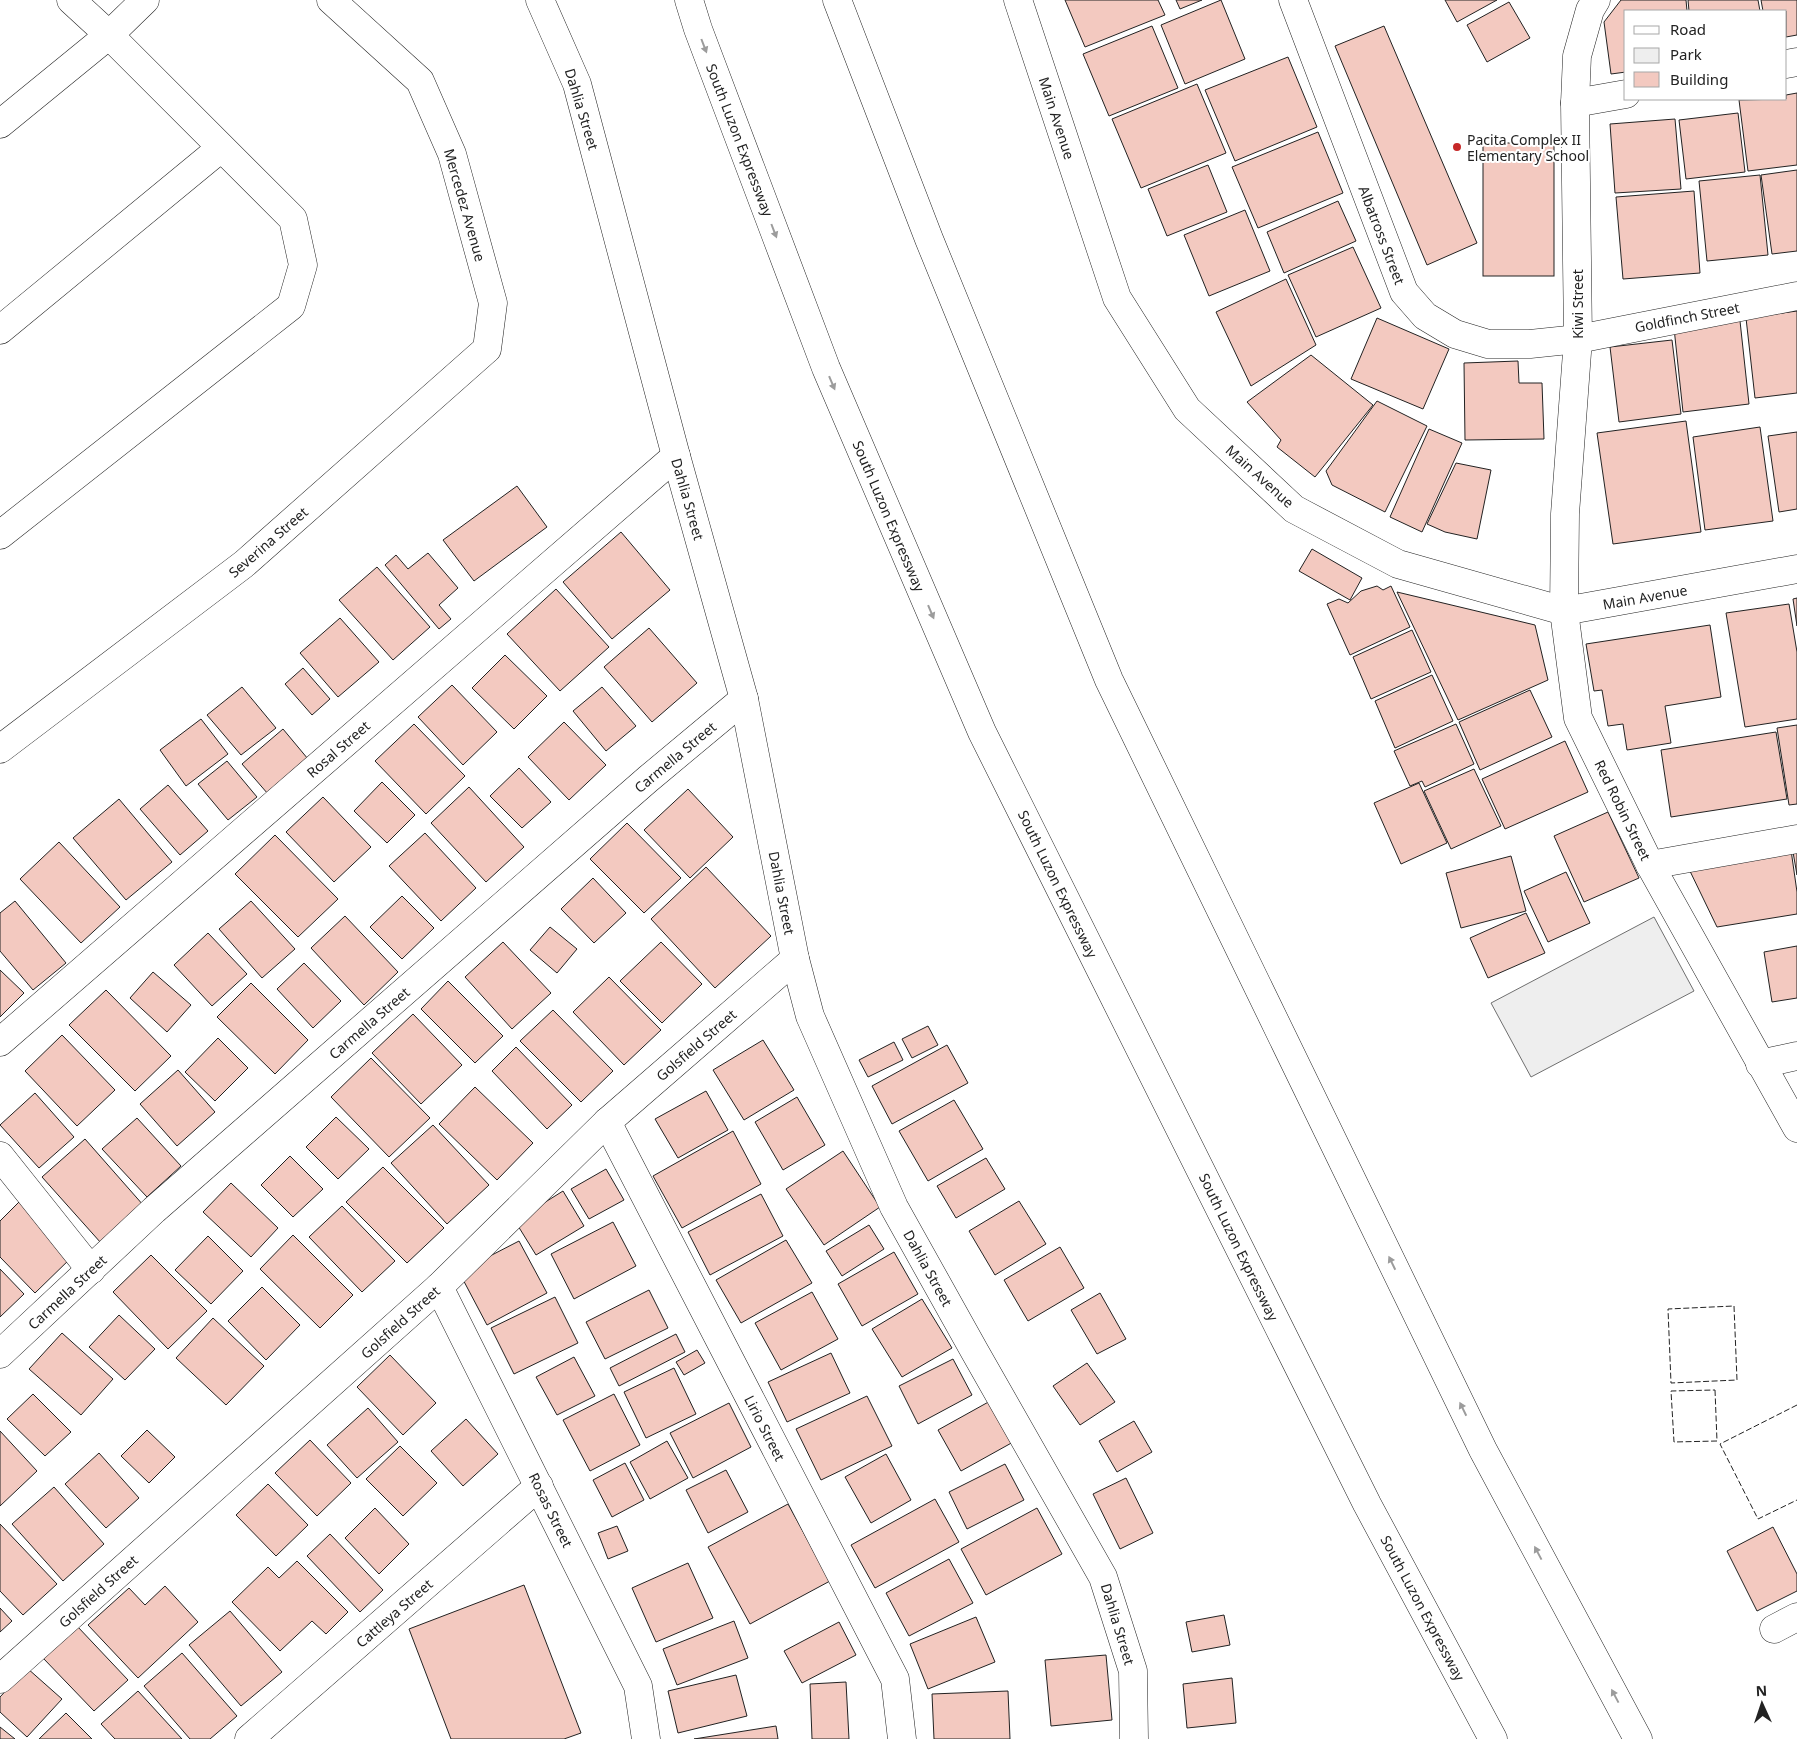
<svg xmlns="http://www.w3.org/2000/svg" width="1797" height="1739" viewBox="0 0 1797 1739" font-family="'Noto Sans',sans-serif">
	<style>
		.green { fill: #eee; stroke: #6f6f6f }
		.building { fill: #f3c9c0; stroke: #222 }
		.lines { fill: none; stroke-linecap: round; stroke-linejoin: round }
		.minor-casing { stroke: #222; stroke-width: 29 }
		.tertiary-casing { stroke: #222; stroke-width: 29 }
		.motorway-casing { stroke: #222; stroke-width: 29 }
		.minor { stroke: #fff; stroke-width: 28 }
		.tertiary { stroke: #fff; stroke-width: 28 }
		.motorway { stroke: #fff; stroke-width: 28 }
		.fence { stroke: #222; stroke-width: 1; stroke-dasharray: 6 2.5; stroke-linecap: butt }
		.oneway { fill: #9c9c9c }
		.poi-dot { fill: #c62828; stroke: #fff; stroke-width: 2 }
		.labels { text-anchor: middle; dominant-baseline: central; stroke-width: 4; stroke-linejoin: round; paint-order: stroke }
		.street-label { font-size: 14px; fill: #222; stroke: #fff }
		.poi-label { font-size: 14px; fill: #222; stroke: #fff; text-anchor: start }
	</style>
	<rect width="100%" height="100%" fill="#fff"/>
	<!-- green -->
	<path class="green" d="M1654,917L1694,991L1531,1077L1491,1003Z"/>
	<!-- building -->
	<g class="building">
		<path d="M1065,0H1158L1165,15L1085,47Z"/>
		<path d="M1176,0H1202L1180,9Z"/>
		<path d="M1221,0L1245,59L1185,84L1161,25Z"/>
		<path d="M1445,0H1497L1457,22Z"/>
		<path d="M1621,0H1686L1687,11H1626V72L1611,74L1604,22Z"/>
		<path d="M1688,0H1758L1760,11H1689Z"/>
		<path d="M1761,0H1797V35L1786,37V11H1763Z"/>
		<path d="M1509,2L1530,38L1487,62L1467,25Z"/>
		<path d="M1152,26L1178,88L1109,116L1083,54Z"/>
		<path d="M1384,26L1477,243L1427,265L1335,46Z"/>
		<path d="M1288,57L1317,127L1235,161L1205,90Z"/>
		<path d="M1197,84L1226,153L1141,188L1112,119Z"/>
		<path d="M1797,93V165L1748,171L1739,100L1786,99V95Z"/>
		<path d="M1738,113L1745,172L1686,179L1679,120Z"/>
		<path d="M1675,119L1681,189L1615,193L1610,124Z"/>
		<path d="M1318,132L1343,193L1258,228L1232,167Z"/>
		<rect x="1483" y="143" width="71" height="133"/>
		<path d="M1208,165L1227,212L1167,236L1148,189Z"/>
		<path d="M1797,170V251L1772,254L1761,175Z"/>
		<path d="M1760,175L1768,255L1707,261L1699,181Z"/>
		<path d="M1694,191L1700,273L1623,279L1616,197Z"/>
		<path d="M1338,201L1356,241L1284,273L1267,232Z"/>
		<path d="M1245,210L1270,271L1209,296L1184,235Z"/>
		<path d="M1353,247L1381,308L1316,337L1288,275Z"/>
		<path d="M1286,279L1316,345L1251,386L1216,312Z"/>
		<path d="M1797,311V393L1755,398L1746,318Z"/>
		<path d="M1377,318L1449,349L1423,409L1351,379Z"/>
		<path d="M1740,321L1749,404L1683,412L1674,328Z"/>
		<path d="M1672,340L1681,414L1619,422L1610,347Z"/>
		<path d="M1311,355L1373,405L1315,477L1277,447L1281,440L1247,402Z"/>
		<path d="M1518,361L1519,383H1542L1544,439L1465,440L1464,363Z"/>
		<path d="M1377,401L1427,426L1385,512L1332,485L1326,471Z"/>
		<path d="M1686,421L1701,532L1613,544L1597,433Z"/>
		<path d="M1760,427L1773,521L1705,530L1693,437Z"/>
		<path d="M1429,429L1462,443L1422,532L1390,517Z"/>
		<path d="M1797,432V509L1779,512L1768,436Z"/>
		<path d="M1456,463L1491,470L1477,539L1445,532L1427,524Z"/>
		<path d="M517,486L547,527L474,581L443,540Z"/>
		<path d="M621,532L670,590L612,639L563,582Z"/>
		<path d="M1312,549L1362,578L1350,600L1299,571Z"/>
		<path d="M428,553L458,588L439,605L451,619L439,629L385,565L396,555L408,569Z"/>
		<path d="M377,567L430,627L393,660L339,600Z"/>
		<path d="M1377,586L1383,590L1391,586L1410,627L1350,655L1327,604L1339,599L1348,603L1361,591Z"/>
		<path d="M556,589L609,647L560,691L507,634Z"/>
		<path d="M1397,592L1535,625L1548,680L1458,720Z"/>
		<path d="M1797,598V626L1793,599Z"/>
		<path d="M1789,604L1797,652V719L1745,727L1726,613Z"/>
		<path d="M340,618L379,662L338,697L300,653Z"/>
		<path d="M1710,625L1721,697L1665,706L1671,743L1627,750L1623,724L1608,726L1602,690L1594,691L1586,644Z"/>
		<path d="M649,628L697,683L652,722L604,667Z"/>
		<path d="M1412,630L1431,672L1371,699L1353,657Z"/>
		<path d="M505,655L547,696L514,729L472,688Z"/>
		<path d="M303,668L330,699L312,715L285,684Z"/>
		<path d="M1432,675L1453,721L1395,748L1375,701Z"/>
		<path d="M452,685L497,732L463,765L418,717Z"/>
		<path d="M242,687L276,728L241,755L207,715Z"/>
		<path d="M602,687L636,726L606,751L573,711Z"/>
		<path d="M1530,690L1552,737L1480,770L1459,722Z"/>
		<path d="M201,719L228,754L186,786L160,750Z"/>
		<path d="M564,722L606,765L569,800L528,757Z"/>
		<path d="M414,724L465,776L426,814L375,761Z"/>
		<path d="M1456,724L1474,764L1425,787L1422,781L1410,786L1394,751Z"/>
		<path d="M1797,725V804L1789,805L1777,728Z"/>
		<path d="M283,729L308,759L268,794L242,764Z"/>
		<path d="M1776,732L1787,799L1671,817L1661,750Z"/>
		<path d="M1565,741L1588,792L1505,829L1482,779Z"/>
		<path d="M227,761L257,797L228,820L198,784Z"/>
		<path d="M519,768L551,802L522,828L490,796Z"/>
		<path d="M1474,769L1501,826L1451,849L1424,791Z"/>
		<path d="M382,782L415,815L387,843L354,811Z"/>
		<path d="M1419,783L1447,843L1401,864L1374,803Z"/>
		<path d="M168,785L208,831L180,855L140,809Z"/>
		<path d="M469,787L524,847L486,882L431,823Z"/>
		<path d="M688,789L733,837L690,878L644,830Z"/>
		<path d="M323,797L371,847L334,882L286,832Z"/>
		<path d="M119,799L172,862L126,900L73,838Z"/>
		<path d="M1608,812L1639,878L1584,902L1554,836Z"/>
		<path d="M627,823L681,878L644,913L590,859Z"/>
		<path d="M425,833L476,888L441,921L389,866Z"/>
		<path d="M275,835L338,899L298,937L235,874Z"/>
		<path d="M59,842L120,907L81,943L20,879Z"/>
		<path d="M1791,850L1797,892V914L1717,927L1688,867Z"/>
		<path d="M1797,851V875L1793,852Z"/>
		<path d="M1511,856L1526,911L1461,928L1446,873Z"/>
		<path d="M706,867L771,936L715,988L651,919Z"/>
		<path d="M1566,872L1590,923L1548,942L1524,891Z"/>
		<path d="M593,878L626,913L594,943L561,909Z"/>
		<path d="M402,896L434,928L402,959L370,927Z"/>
		<path d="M15,901L66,963L33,990L0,951V913Z"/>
		<path d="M251,901L295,949L262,978L219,929Z"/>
		<path d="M1526,913L1545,953L1488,978L1470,938Z"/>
		<path d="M345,916L398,972L364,1005L311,948Z"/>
		<path d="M550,927L577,949L557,973L530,950Z"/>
		<path d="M208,933L247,974L212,1006L174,965Z"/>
		<path d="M503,942L551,993L512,1029L465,977Z"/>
		<path d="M661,942L702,984L662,1023L620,981Z"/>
		<path d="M1797,946V998L1772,1002L1764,952Z"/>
		<path d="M304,963L341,1001L313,1028L277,989Z"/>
		<path d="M0,970L24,993L0,1017Z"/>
		<path d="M153,972L191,1005L167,1032L130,998Z"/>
		<path d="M609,977L661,1030L624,1065L573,1012Z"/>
		<path d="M448,981L503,1036L475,1063L421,1009Z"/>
		<path d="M251,983L308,1040L275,1074L217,1017Z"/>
		<path d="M106,990L171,1056L135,1091L69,1025Z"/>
		<path d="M553,1010L613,1071L581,1102L520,1041Z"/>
		<path d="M413,1014L462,1065L421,1104L372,1053Z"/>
		<path d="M928,1026L938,1045L912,1058L902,1039Z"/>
		<path d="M62,1035L115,1090L77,1126L25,1071Z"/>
		<path d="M218,1038L248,1068L215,1101L185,1072Z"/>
		<path d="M763,1040L794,1090L744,1120L713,1070Z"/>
		<path d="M894,1042L903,1060L868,1077L859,1060Z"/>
		<path d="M947,1045L968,1083L892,1124L872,1086Z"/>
		<path d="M516,1047L572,1105L547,1129L492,1071Z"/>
		<path d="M371,1058L430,1118L389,1157L331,1097Z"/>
		<path d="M178,1070L215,1112L177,1146L140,1104Z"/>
		<path d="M475,1087L533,1143L497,1180L439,1124Z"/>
		<path d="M706,1091L728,1130L678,1158L655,1119Z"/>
		<path d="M35,1093L74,1137L39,1168L0,1125Z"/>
		<path d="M797,1097L825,1145L783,1170L755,1122Z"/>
		<path d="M954,1100L983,1149L928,1181L899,1131Z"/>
		<path d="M336,1117L369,1149L338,1179L306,1147Z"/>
		<path d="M137,1118L181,1166L147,1197L102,1149Z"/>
		<path d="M433,1125L489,1185L447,1224L391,1163Z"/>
		<path d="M733,1131L761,1184L682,1228L653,1176Z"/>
		<path d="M85,1139L144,1206L101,1243L42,1177Z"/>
		<path d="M843,1151L880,1207L824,1245L786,1189Z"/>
		<path d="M290,1156L323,1189L293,1217L261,1185Z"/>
		<path d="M986,1158L1005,1189L956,1218L937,1186Z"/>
		<path d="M383,1167L444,1228L407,1263L346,1202Z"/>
		<path d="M606,1169L624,1200L589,1219L571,1189Z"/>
		<path d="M231,1183L278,1228L251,1257L203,1212Z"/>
		<path d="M563,1191L584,1226L536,1255L515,1221Z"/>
		<path d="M761,1194L783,1236L710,1275L688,1232Z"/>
		<path d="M1019,1201L1046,1244L995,1275L969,1231Z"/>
		<path d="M19,1202L73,1256L35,1293L0,1257V1221Z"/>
		<path d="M342,1206L395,1261L362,1292L309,1237Z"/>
		<path d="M613,1222L636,1266L574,1299L551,1254Z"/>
		<path d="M869,1225L884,1249L842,1276L826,1251Z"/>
		<path d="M293,1235L353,1295L320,1328L260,1269Z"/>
		<path d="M208,1236L243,1271L211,1304L175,1270Z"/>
		<path d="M786,1240L812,1283L741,1323L716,1280Z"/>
		<path d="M519,1241L547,1293L487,1325L459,1272Z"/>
		<path d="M1060,1247L1084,1288L1028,1321L1004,1280Z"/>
		<path d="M894,1252L918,1294L862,1326L838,1284Z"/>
		<path d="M151,1255L207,1311L168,1349L113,1292Z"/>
		<path d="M0,1269L24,1294L0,1317Z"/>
		<path d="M262,1287L300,1325L266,1360L228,1321Z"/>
		<path d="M649,1290L668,1328L605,1359L586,1322Z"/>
		<path d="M812,1292L838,1339L781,1370L755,1323Z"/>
		<path d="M1100,1293L1126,1339L1097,1354L1071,1310Z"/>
		<path d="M555,1297L578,1343L514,1374L491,1328Z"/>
		<path d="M922,1299L952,1348L902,1377L872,1329Z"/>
		<path d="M119,1315L155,1349L125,1380L89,1347Z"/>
		<path d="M213,1318L264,1366L226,1405L176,1358Z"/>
		<path d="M62,1333L113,1379L81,1415L29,1369Z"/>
		<path d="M676,1334L685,1352L619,1386L610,1368Z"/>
		<path d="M697,1350L705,1363L684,1375L676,1362Z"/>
		<path d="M831,1353L850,1393L787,1422L768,1382Z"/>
		<path d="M390,1355L436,1403L403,1435L357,1387Z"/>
		<path d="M574,1357L595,1396L557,1415L536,1377Z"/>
		<path d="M953,1359L972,1395L918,1424L899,1386Z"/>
		<path d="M1087,1363L1115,1402L1080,1425L1053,1386Z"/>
		<path d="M674,1368L696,1414L646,1438L624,1392Z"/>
		<path d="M33,1394L71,1432L45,1456L7,1419Z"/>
		<path d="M614,1394L640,1445L590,1471L563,1420Z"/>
		<path d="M867,1396L892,1446L821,1480L796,1429Z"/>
		<path d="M992,1400L1015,1441L961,1471L938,1430Z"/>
		<path d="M729,1403L751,1447L693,1478L670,1433Z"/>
		<path d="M368,1408L398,1442L357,1478L327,1445Z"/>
		<path d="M466,1419L498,1454L463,1486L431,1451Z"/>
		<path d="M1134,1421L1152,1452L1117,1472L1099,1441Z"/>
		<path d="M147,1430L175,1457L149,1483L121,1456Z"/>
		<path d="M0,1431L37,1471L0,1506Z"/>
		<path d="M310,1440L351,1483L317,1516L275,1473Z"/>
		<path d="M667,1441L688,1478L650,1499L630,1462Z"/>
		<path d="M400,1446L437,1483L403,1516L366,1479Z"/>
		<path d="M99,1453L139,1498L106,1528L65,1484Z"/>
		<path d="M886,1454L911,1500L871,1523L845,1477Z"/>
		<path d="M625,1463L644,1500L612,1517L593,1480Z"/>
		<path d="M1005,1464L1024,1500L967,1529L949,1492Z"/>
		<path d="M726,1470L748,1512L708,1533L686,1490Z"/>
		<path d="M1126,1478L1153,1533L1120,1549L1093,1494Z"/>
		<path d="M268,1484L308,1525L276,1556L236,1515Z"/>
		<path d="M54,1487L104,1544L63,1581L12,1524Z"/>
		<path d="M935,1499L959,1542L875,1588L851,1545Z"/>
		<path d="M788,1504L830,1581L750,1624L708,1547Z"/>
		<path d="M375,1508L409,1544L379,1574L345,1538Z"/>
		<path d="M1037,1508L1062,1554L986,1595L961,1549Z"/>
		<path d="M0,1524L57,1584L23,1615L0,1591Z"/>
		<path d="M617,1526L628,1551L608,1559L598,1533Z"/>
		<path d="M1773,1527L1797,1574V1591L1757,1611L1727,1551Z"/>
		<path d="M330,1534L383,1590L360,1612L307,1556Z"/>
		<path d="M949,1559L973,1603L909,1636L886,1593Z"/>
		<path d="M297,1561L348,1612L326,1634L312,1621L280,1651L232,1602L268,1567L279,1578Z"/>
		<path d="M688,1563L713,1618L656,1642L632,1588Z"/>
		<path d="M524,1585L581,1733L564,1739H451L409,1629Z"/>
		<path d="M165,1586L198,1622L138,1678L88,1625L129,1588L145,1605Z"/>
		<path d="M0,1608L12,1621L0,1632Z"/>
		<path d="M230,1611L282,1672L241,1706L189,1645Z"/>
		<path d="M1224,1615L1230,1645L1192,1652L1186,1622Z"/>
		<path d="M976,1617L995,1662L928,1689L910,1644Z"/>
		<path d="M734,1621L748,1658L677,1685L663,1649Z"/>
		<path d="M839,1622L856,1655L802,1683L784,1651Z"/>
		<path d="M77,1626L128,1680L94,1711L43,1658Z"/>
		<path d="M182,1653L237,1716L210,1739H190L144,1686Z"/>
		<path d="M1106,1655L1112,1720L1051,1726L1045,1660Z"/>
		<path d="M27,1668L62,1699L27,1737L0,1712V1697Z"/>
		<path d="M736,1675L747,1716L678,1733L668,1691Z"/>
		<path d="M1232,1678L1236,1723L1187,1728L1183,1684Z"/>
		<path d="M846,1682L849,1739H812L810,1684Z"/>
		<path d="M138,1691L182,1739H115L101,1724Z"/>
		<path d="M1008,1691L1010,1739H934L932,1694Z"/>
		<path d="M66,1713L92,1739H39Z"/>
		<path d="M776,1726L778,1739H694Z"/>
		<path d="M0,1727L15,1739H0Z"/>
	</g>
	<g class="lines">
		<defs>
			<g id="minor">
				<path d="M540,0L577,84L676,456L744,699L795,959L810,1016L894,1207L975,1352L1103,1577L1133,1671L1134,1739"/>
				<path d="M1293,0L1404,292L1425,316L1455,334L1488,344H1530L1578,339L1797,296"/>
				<path d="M1596,0L1590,10L1577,56L1575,103L1578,339L1565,514L1564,611L1578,718L1650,865L1797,1128"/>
				<path d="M1786,64L1797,62"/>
				<path d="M1575,103L1626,94"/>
				<path d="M0,124L109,35L145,0"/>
				<path d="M0,330L221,148"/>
				<path d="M0,535L291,306L303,265L293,219L109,35L71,0"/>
				<path d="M0,749L244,564L487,349L493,303L452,154L420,81L331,0"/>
				<path d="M1650,865L1797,839"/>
				<path d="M0,1042L676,456"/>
				<path d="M1760,1064L1797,1056"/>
				<path d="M607,1122L895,1679L902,1739"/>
				<path d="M0,1156L91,1270"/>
				<path d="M439,1287L638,1686L646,1739"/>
				<path d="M0,1354L154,1210L648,779L744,699"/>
				<path d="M1774,1629L1797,1617"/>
				<path d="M0,1679L439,1287L607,1122L795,959"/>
				<path d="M249,1739L539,1486"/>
			</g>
			<path id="tertiary" d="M1018,0L1117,298L1187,409L1294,509L1398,564L1564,611L1797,569"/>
			<g id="motorway">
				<path d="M689,0L698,29L826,368L982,732L1367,1504L1493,1739"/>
				<path d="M837,0L929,239L1109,680L1483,1450L1638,1739"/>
			</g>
		</defs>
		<!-- minor casing -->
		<use href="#minor" class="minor-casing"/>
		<!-- tertiary casing -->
		<use href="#tertiary" class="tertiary-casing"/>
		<!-- motorway casing -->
		<use href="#motorway" class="motorway-casing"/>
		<!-- minor -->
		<use href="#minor" class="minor"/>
		<!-- tertiary -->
		<use href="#tertiary" class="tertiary"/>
		<!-- motorway -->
		<use href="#motorway" class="motorway"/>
		<!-- fence -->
		<g class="fence">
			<path d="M1734,1306L1737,1380L1671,1383L1668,1309Z"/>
			<path d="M1715,1390L1717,1441L1674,1442L1671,1391Z"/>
			<path d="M1797,1405L1720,1444L1758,1519L1797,1500"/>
		</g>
	</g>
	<!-- one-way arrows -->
	<defs><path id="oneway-solid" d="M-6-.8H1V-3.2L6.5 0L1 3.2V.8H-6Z" transform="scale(1.25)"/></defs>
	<g class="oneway">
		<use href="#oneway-solid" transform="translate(704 46) rotate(69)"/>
		<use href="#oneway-solid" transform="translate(774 231) rotate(69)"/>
		<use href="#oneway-solid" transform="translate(832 383) rotate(67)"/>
		<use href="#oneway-solid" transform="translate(931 612) rotate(67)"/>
		<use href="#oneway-solid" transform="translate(1392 1263) rotate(-116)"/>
		<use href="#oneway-solid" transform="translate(1463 1409) rotate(-116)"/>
		<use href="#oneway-solid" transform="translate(1538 1553) rotate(-118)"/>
		<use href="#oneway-solid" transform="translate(1615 1696) rotate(-118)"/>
	</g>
	<!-- markers -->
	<circle class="poi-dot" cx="1457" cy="147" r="5"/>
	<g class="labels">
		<!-- street labels -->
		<g class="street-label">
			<text transform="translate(582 109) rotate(73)">Dahlia Street</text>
			<text transform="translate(1057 118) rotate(72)">Main Avenue</text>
			<text transform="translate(740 140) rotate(69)">South Luzon Expressway</text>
			<text transform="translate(465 205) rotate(74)">Mercedez Avenue</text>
			<text transform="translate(1382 235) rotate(69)">Albatross Street</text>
			<text transform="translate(1577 304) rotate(-90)">Kiwi Street</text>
			<text transform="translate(1687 317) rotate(-11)">Goldfinch Street</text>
			<text transform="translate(1260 476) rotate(42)">Main Avenue</text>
			<text transform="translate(688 499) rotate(74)">Dahlia Street</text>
			<text transform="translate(889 516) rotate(67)">South Luzon Expressway</text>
			<text transform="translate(268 542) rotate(-41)">Severina Street</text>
			<text transform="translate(1645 597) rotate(-10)">Main Avenue</text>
			<text transform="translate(338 749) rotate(-41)">Rosal Street</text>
			<text transform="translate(675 757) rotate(-40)">Carmella Street</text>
			<text transform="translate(1623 810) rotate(64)">Red Robin Street</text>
			<text transform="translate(1058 884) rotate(64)">South Luzon Expressway</text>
			<text transform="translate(782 893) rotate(79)">Dahlia Street</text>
			<text transform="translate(369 1023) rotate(-41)">Carmella Street</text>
			<text transform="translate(696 1045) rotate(-41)">Golsfield Street</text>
			<text transform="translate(1239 1247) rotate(64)">South Luzon Expressway</text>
			<text transform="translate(928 1268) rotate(61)">Dahlia Street</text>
			<text transform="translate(67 1292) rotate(-43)">Carmella Street</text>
			<text transform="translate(400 1322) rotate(-42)">Golsfield Street</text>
			<text transform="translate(765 1428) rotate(63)">Lirio Street</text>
			<text transform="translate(551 1510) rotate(64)">Rosas Street</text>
			<text transform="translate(98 1591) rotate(-42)">Golsfield Street</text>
			<text transform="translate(1423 1608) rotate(62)">South Luzon Expressway</text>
			<text transform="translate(394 1613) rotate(-41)">Cattleya Street</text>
			<text transform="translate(1118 1624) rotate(73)">Dahlia Street</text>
		</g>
		<!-- poi labels -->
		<g class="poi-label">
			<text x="1467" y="139">Pacita Complex II<tspan x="1467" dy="16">Elementary School</tspan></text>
		</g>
	</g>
	<!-- legend -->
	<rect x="1624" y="10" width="162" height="90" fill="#ffffff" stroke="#a7a7a7"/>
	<rect x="1634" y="26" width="25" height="8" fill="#ffffff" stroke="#a7a7a7"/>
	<text x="1670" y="35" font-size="15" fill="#222222">Road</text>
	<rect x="1634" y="48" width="25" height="15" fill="#eeeeee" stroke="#a7a7a7"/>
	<text x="1670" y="60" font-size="15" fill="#222222">Park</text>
	<rect x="1634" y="72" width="25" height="15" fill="#f3c9c0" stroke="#a7a7a7"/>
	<text x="1670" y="85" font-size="15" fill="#222222">Building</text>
	<!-- north arrow -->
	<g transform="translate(1762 1704) rotate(357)" stroke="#ffffff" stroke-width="4" paint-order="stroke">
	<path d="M0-4L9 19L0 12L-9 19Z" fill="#222222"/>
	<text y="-8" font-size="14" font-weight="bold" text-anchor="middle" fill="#222222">N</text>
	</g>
</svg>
